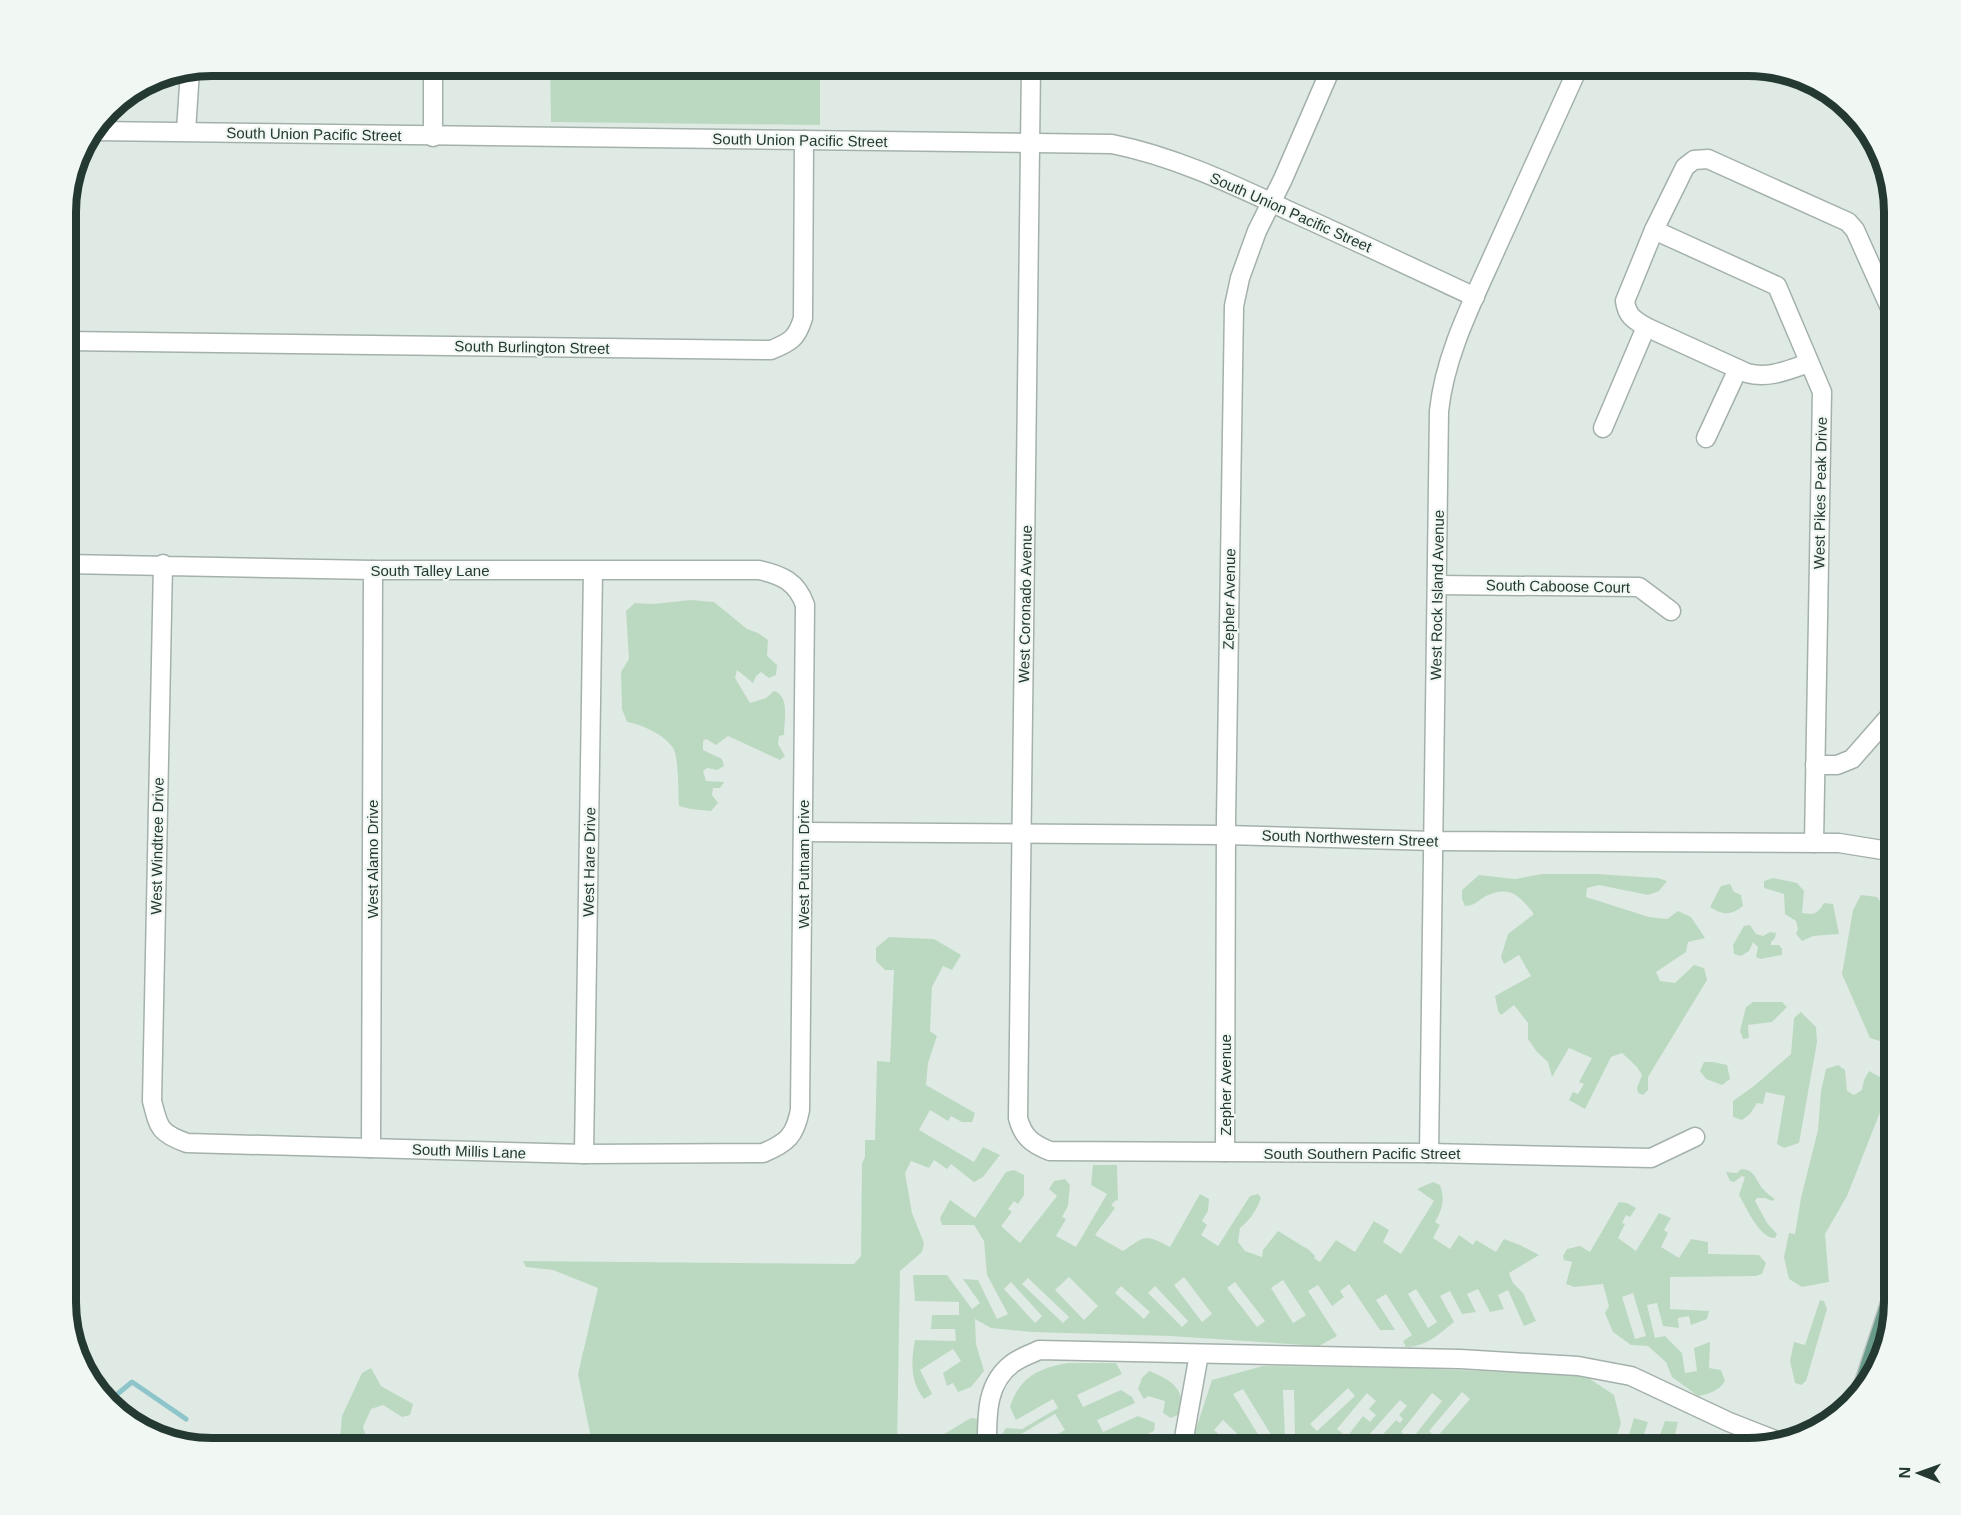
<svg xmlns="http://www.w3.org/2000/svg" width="1961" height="1515" viewBox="0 0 1961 1515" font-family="Helvetica,sans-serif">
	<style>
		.green { fill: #bbd9c1; fill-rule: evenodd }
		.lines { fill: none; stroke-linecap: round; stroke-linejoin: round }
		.stream { stroke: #8dc5ca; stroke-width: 5 }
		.minor-casing { stroke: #a4b1ab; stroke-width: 21 }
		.primary-casing { stroke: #bdc4c1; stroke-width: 21 }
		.minor { stroke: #fff; stroke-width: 18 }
		.primary { stroke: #699b8b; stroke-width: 18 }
		.labels { text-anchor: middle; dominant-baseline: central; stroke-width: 4.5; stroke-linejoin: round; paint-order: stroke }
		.street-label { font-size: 15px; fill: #233931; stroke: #f1f7f3 }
		.rim { fill: none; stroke: #233931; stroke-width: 8 }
	</style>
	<rect width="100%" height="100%" fill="#e0eae5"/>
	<!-- green -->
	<g class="green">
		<path d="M550,66H820V125L551,122Z"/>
		<path d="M691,600L714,602L747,629L758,633L768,640L767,656L777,665L776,675L769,678L761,672L756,676L753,683L737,670L735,678L750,703L766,698L774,691C790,696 784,720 784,735L779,736L778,744L785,756L780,760L728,736L716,745L706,739L703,741V750L722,759L724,766L717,770L707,768L703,771L706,781L724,782L720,788H713L712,795L718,803L711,811L691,809L679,806C678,793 679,757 673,748C665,735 641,724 627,722L622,709L621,672L629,659L626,611L635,603L653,604Z"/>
		<path d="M1542,874H1597L1658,878L1667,881L1659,891L1648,895L1599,885L1587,888L1586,897L1649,917L1667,919L1678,911L1691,917L1705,938L1688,942L1686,952L1656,972L1660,981L1675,983L1694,965L1704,968L1707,980L1648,1077V1090L1643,1095L1638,1093L1637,1088L1642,1075L1637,1067L1622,1053L1611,1057L1585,1109L1569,1100L1573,1092L1578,1094L1584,1084L1579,1082L1592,1058L1569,1048L1552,1077L1548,1062L1537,1052L1528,1039V1023L1514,1005L1501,1015L1498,1011L1495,996L1531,976L1519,955L1504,964L1501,957L1508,934L1534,914C1519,896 1511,885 1486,896C1477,901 1477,905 1465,906L1462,899V890L1479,875L1515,879Z"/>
		<path d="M1773,878L1797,883L1804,891L1802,913C1815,915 1817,914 1824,903L1833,904L1839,934L1813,936L1802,941L1796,934L1798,929L1796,921L1785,914L1784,894L1764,888V881Z"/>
		<path d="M1730,884L1734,892L1741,895L1743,906C1730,916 1723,915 1710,907L1721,886Z"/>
		<path d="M1861,895L1877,897L1893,920L1892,930L1881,946L1887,962L1893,966L1895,965V1032L1893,1039L1883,1042L1870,1038L1842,974L1853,910Z"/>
		<path d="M1750,925L1756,934L1763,936L1770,932L1776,933L1775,938L1771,942V945H1779L1782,949V955L1760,959L1756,957L1758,947L1753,942L1749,951L1741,956L1734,954L1733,945L1744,926Z"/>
		<path d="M889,937L934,939L961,955L952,970L943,966L932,987L930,1031L937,1036L928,1063L926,1085L975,1113L972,1122H962L951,1116L948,1121L930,1110L919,1130L974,1162L983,1147L1000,1155L983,1177L974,1182L951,1164L947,1169L934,1160L929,1168L911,1161L905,1173L912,1213L924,1243L922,1252L900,1271L897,1449H794L791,1440L769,1436L760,1449H602L591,1438L578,1374L598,1288L553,1270L526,1267L523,1261L854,1264L861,1256L862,1163L865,1157V1140H875L877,1061L890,1062L894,970H885L876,961V948Z"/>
		<path d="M1753,1002H1782L1787,1007L1772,1022L1748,1025L1749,1038L1743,1039L1740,1031L1746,1007Z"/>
		<path d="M1801,1012L1816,1027L1817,1042L1799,1143L1784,1148L1777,1144L1785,1096L1766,1092L1763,1104L1757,1103L1750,1114L1742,1120L1733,1117V1101L1754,1086L1791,1054L1794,1018Z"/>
		<path d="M1704,1062H1713L1727,1065L1730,1079L1722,1085L1706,1079L1700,1071Z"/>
		<path d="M1838,1065L1845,1070L1847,1091L1854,1095L1862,1090L1864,1080L1869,1071L1882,1078L1886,1097L1847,1196L1825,1234L1829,1282L1802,1287L1789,1279L1784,1257L1789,1233L1795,1234L1801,1198L1818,1130L1821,1091L1826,1069Z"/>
		<path d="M1093,1165H1117L1118,1201L1116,1200L1111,1205L1115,1208L1095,1235L1123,1251C1147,1235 1144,1234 1170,1247L1200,1194L1209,1199L1208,1211L1202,1221L1207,1225L1201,1235L1218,1246L1250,1196L1258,1194L1261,1198C1256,1211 1251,1219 1240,1228L1238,1242L1245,1251L1262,1257L1263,1250L1278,1231L1309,1250L1315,1256L1314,1258L1320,1262L1336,1240L1355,1252L1374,1221L1389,1230L1383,1242L1401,1254L1434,1201L1417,1189L1433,1182L1440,1185C1445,1200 1443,1208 1435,1222L1440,1225L1433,1238L1450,1249L1459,1235L1473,1245L1476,1240L1496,1252L1504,1239L1520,1245L1539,1255L1509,1273L1513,1283L1523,1293L1536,1321L1524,1326L1508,1290L1498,1295L1504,1309L1490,1312L1478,1289L1467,1294L1476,1312L1462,1314L1450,1291L1440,1296L1454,1322C1439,1334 1426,1347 1406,1347L1403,1341L1412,1335L1386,1294L1376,1300L1395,1330H1380L1349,1284L1340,1291L1344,1297L1332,1306L1318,1285L1308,1291L1337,1336L1319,1346L1170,1336L1032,1332L991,1328L975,1319L976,1344L984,1371L971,1387L958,1392L953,1383L947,1386L943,1373L961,1361L953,1349L920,1370L932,1394L924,1399C910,1382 911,1361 915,1340L956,1341L955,1329H931L932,1315H959V1302L915,1301L913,1275H947L972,1309L980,1303L963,1279L978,1280L997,1319L1008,1314L987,1275L984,1241L974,1225H942L940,1218L950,1200L975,1218L1006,1172L1014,1170L1024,1175V1195L1018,1204L1014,1201L1008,1209L1012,1212L1001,1226L1020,1243L1057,1196L1049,1189L1054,1181L1065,1179L1070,1185L1068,1206L1062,1217L1066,1219L1056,1236L1076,1247L1107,1194L1091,1185ZM1069,1277L1098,1306L1084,1320L1055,1290ZM1184,1277L1212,1314L1202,1322L1174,1285ZM1028,1278L1069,1317L1063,1323L1022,1284ZM1283,1280L1306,1315L1293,1323L1271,1288ZM1011,1282L1042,1316L1035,1323L1004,1289ZM1235,1282L1265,1321L1257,1327L1227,1288ZM1121,1286L1150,1312L1144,1319L1115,1293ZM1155,1286L1188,1321L1182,1327L1148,1293ZM1416,1289L1437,1322L1428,1328L1408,1294Z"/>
		<path d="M1741,1169C1755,1169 1756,1181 1763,1189C1766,1193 1771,1196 1775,1199L1772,1201L1765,1198H1757L1755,1201L1767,1223L1777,1234L1775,1238C1760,1239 1746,1207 1739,1195L1745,1177L1742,1176L1734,1182L1730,1181L1726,1172L1737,1173Z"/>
		<path d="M1619,1202L1627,1203L1636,1208L1630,1217L1626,1215L1622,1223L1625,1224L1618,1238L1636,1251L1659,1213L1671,1218L1664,1230L1668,1233L1661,1247L1679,1258L1691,1239L1708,1242V1254L1759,1255L1766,1263L1762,1274L1756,1276L1670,1277V1309L1709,1311L1707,1319L1691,1325L1689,1316L1678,1318L1679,1328L1663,1326L1657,1303L1647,1305L1655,1338L1665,1336L1682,1353L1685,1373L1697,1371L1694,1348L1710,1342L1709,1368L1721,1370L1725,1381C1719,1391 1709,1394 1698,1396L1672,1377L1666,1362L1648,1346L1631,1345L1613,1332L1605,1313L1609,1306L1603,1284L1574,1287L1566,1284L1572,1262L1564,1260L1563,1256L1567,1249L1580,1246L1590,1252ZM1633,1293L1646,1336L1635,1339L1622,1297Z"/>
		<path d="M1820,1300L1824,1301L1827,1309L1806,1381L1801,1385L1795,1383L1790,1361L1794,1342L1805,1345Z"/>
		<path d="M1068,1363H1116L1122,1374L1077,1395L1083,1407L1121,1390L1132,1397L1135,1403L1097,1420L1103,1432L1138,1416L1155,1423L1154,1431L1115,1449H1070L1065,1442L1053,1449H1032L1065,1430L1055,1414L1018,1436L1025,1449H999V1440L1006,1428L1022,1429L1058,1408L1053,1399L1016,1420L1010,1407C1019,1378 1038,1368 1068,1363Z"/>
		<path d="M1263,1366L1407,1368L1584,1375L1614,1395L1621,1423L1614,1445L1625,1448L1634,1418L1648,1422L1639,1449H1253L1223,1420L1214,1430L1234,1449H1192L1194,1435L1212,1380ZM1348,1388L1355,1396L1317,1431L1310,1424ZM1243,1389L1275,1441L1266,1447L1233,1394ZM1283,1390H1294L1295,1437H1285ZM1462,1392L1470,1399L1436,1438L1429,1431ZM1367,1393L1376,1401L1369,1409L1376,1415L1370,1422L1363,1416L1347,1437L1337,1429ZM1432,1393L1442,1401L1411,1440L1401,1432ZM1400,1400L1407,1406L1399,1415L1403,1419L1400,1423L1396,1420L1375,1443L1368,1436Z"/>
		<path d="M371,1368L381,1386L413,1404L410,1415L402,1417L383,1405L371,1409L363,1427L369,1446L401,1434L415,1439L413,1449H343L340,1440L342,1416L362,1373Z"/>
		<path d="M1149,1371C1170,1379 1188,1390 1179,1414L1171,1418L1163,1413L1165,1401L1148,1396L1144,1399L1138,1389L1142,1378Z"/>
		<path d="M971,1418L984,1420L983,1449H919Z"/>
		<path d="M1665,1421L1678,1422L1675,1434L1687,1437L1702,1449H1652L1655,1441H1658Z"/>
	</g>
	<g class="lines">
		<!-- stream -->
		<path class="stream" d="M109,1401L132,1382L186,1419"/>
		<defs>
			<g id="minor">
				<path d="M433,66V137"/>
				<path d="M1031,66L1018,1118C1023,1137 1032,1144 1050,1151L1429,1153L1651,1158L1695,1137"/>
				<path d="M94,131L1112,144C1177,157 1236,186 1296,214C1356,241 1415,269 1475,297"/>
				<path d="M186,131L190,70"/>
				<path d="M1654,230L1777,286L1822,392L1814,843"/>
				<path d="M66,341L771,350C791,342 797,338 803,318L804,140"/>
				<path d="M1809,363C1788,370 1769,379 1747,373L1646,327C1634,320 1627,316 1625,301L1654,230L1685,167L1694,160L1708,159L1848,222L1855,230L1895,319"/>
				<path d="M1603,428L1646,327"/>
				<path d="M1706,438L1738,369"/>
				<path d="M66,564L373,570H759C782,575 797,582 805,605L800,1110C795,1136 787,1143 763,1153L584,1154L187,1143C159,1133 159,1128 152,1101L163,564"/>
				<path d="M1437,585L1639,587L1671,611"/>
				<path d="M1815,765H1837L1852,759L1895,710"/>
				<path d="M804,832L1226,835L1433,841L1839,843L1895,852"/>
				<path d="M371,1148L373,570"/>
				<path d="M1225,1152L1226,820L1234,306L1240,278L1257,231L1283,179L1332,66"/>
				<path d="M1429,1153L1439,411C1445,354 1473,301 1496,249C1524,188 1551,127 1579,66"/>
				<path d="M584,1154L593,571"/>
				<path d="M987,1449C987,1418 985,1383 1013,1363C1021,1357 1031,1354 1039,1350L1460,1359L1578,1366L1631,1376L1729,1422L1780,1442"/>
				<path d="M1182,1449L1199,1354"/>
			</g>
			<path id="primary" d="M1860,1395L1895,1288"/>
		</defs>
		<!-- minor casing -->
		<use href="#minor" class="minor-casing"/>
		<!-- primary casing -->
		<use href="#primary" class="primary-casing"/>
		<!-- minor -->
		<use href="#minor" class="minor"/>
		<!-- primary -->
		<use href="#primary" class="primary"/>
	</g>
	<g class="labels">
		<!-- street labels -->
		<g class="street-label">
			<text transform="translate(314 134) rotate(1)">South Union Pacific Street</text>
			<text transform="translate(800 140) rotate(1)">South Union Pacific Street</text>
			<text transform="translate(1291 212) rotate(24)">South Union Pacific Street</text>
			<text transform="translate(532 347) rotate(1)">South Burlington Street</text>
			<text transform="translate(1820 493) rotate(-89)">West Pikes Peak Drive</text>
			<text x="430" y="570">South Talley Lane</text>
			<text transform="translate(1558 586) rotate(1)">South Caboose Court</text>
			<text transform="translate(1437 595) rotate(-89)">West Rock Island Avenue</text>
			<text transform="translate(1229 599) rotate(-89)">Zepher Avenue</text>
			<text transform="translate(1025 604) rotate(-89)">West Coronado Avenue</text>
			<text transform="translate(1350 838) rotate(2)">South Northwestern Street</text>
			<text transform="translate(157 846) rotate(-89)">West Windtree Drive</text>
			<text transform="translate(372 859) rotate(-90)">West Alamo Drive</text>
			<text transform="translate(589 862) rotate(-89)">West Hare Drive</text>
			<text transform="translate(803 864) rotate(-90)">West Putnam Drive</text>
			<text transform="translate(1225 1085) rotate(-90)">Zepher Avenue</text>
			<text transform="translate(469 1151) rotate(2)">South Millis Lane</text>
			<text x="1362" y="1153">South Southern Pacific Street</text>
		</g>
	</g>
	<!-- crop -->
	<path d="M0 0H1961V1515H0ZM212 76H1748A136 136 0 0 1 1884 212V1302A136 136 0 0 1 1748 1438H212A136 136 0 0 1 76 1302V212A136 136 0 0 1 212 76Z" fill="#f1f7f3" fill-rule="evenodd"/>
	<path class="rim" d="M212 76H1748A136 136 0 0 1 1884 212V1302A136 136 0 0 1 1748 1438H212A136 136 0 0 1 76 1302V212A136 136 0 0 1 212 76Z"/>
	<!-- north arrow -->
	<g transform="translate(1919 1473) rotate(271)" stroke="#f1f7f3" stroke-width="4.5" paint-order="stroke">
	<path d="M0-4.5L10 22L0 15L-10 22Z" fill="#233931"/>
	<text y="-9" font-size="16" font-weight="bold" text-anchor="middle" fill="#233931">N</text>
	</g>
</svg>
